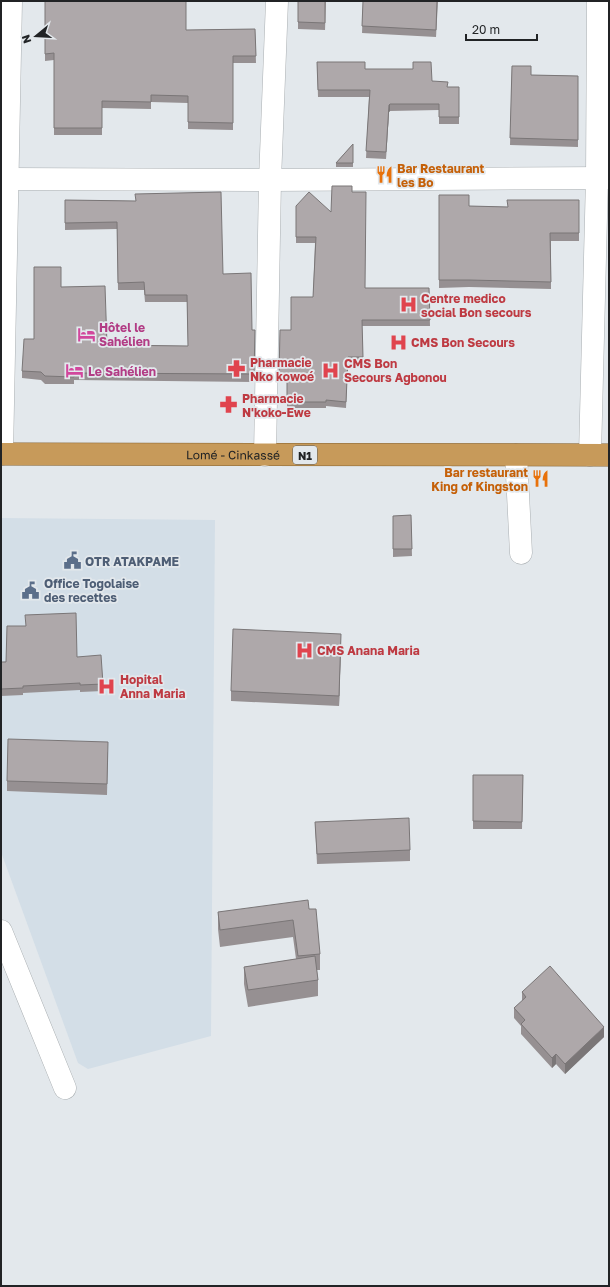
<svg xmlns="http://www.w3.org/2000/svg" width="610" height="1287" viewBox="0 0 610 1287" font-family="'Golos Text',sans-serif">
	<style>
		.built { fill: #d3dee7 }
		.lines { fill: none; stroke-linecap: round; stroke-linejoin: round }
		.minor-casing { stroke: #aaafb2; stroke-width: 23 }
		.trunk-casing { stroke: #84602d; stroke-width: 23 }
		.minor { stroke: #fff; stroke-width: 22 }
		.trunk { stroke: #c79a5a; stroke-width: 22 }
		.wall { fill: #969092 }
		.shaded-wall { fill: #7a7677 }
		.building { fill: #aea8aa; stroke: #7a7677 }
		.labels { text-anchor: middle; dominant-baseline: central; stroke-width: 3.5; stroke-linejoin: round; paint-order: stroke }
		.shield { fill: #e3e8ec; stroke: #5b5e61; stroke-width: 1 }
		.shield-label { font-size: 11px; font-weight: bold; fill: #212325 }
		.food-label { font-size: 12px; font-weight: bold; fill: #c56008; stroke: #e3e8ec; text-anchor: start }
		.health-label { font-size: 12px; font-weight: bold; fill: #be3a42; stroke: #e3e8ec; text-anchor: start }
		.hotel-label { font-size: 12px; font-weight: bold; fill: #b23c85; stroke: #e3e8ec; text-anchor: start }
		.street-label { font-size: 12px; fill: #212325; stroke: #e3e8ec }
		.service-label { font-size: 12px; font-weight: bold; fill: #4e5e75; stroke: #e3e8ec; text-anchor: start }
	</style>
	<rect width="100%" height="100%" fill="#e3e8ec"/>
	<!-- built -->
	<path class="built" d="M1,518L215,520L211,1036L88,1069L78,1063L1,852Z"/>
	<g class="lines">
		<defs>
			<g id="minor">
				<path d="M8,179L270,180L609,178"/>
				<path d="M2,454L11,1"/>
				<path d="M265,455L270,180L277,1"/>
				<path d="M516,455L521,553"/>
				<path d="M590,455L597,178L598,1"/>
				<path d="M1,931L65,1088"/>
			</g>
			<g id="trunk">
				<path id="s1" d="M1,454L609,455"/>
			</g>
		</defs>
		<!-- minor casing -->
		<use href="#minor" class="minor-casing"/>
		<!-- trunk casing -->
		<use href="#trunk" class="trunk-casing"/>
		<!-- minor -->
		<use href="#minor" class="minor"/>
		<!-- trunk -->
		<use href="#trunk" class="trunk"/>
	</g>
	<!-- wall -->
	<g class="wall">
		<path d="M45,1L186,30L255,29L256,63H233V130L188,129V103L151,102V109L102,108V135H54V60L45,61Z"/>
		<path d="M298,1H326L325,30L298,29Z"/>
		<path d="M363,1H438L436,37L362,33Z"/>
		<path d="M317,62L365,69L432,81L448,87H459V124H439V110L390,111L389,112L386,159L366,158L369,97H318Z"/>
		<path d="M512,66L531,75L578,76V147L510,145Z"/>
		<path d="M353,144V167H336V163Z"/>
		<path d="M352,192L365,288H429L430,326H362L363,363H348L346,408L326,406V408H287V382H279L280,330H291L313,297L315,243H296V206L331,212Z"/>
		<path d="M439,195L469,206L508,207L579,200V241H551V289L469,287L439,288Z"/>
		<path d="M65,200L135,201L223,274L252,330H255L254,382L74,380V384H45L41,380L22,378V371L34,339L61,287L107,345L188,346L187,302H145L144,290H118L117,229L65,230Z"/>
		<path d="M411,515L412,556L393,557V516Z"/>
		<path d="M341,644L339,706L231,701V691Z"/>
		<path d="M77,657L103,684V691L80,692V690L23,693V695L1,696V662Z"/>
		<path d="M108,752L107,795L7,791V781Z"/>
		<path d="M473,775H523L522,829H473Z"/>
		<path d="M315,822L410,850V861L317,864Z"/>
		<path d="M309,909L320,954V970H317L318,980V996L248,1007L244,984V967L296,959L293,937L220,947L218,929V912Z"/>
		<path d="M522,992L604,1037L565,1074L556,1064L552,1068L521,1034V1026L514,1018V1008L522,1001Z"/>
	</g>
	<!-- shaded-wall -->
	<g class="shaded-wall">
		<path d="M390,104V111L389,112L386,159L389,105Z"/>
		<path d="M341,634V644L339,706V696Z"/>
		<path d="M604,1027V1037L565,1074V1064Z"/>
		<path d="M556,1054V1064L552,1068V1058Z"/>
	</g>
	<!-- building -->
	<g class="building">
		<path d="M45,1H186V30L255,29L256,56H233V123L188,122V96L151,95V102L102,101V128H54V53L45,54Z"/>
		<path d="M298,1H325V23L298,22Z"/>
		<path d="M363,1H437L436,30L362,26Z"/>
		<path d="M317,62H365V69H413V62H431L432,81L448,82L447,87H459V117H439V104H390L389,105L386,152L366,151L370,90H318Z"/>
		<path d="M512,66H531V75L578,76V140L510,138Z"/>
		<path d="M353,144V163H336Z"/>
		<path d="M332,186H352V192H366L365,288H429L430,320H362L363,357H348L346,402L326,400V402H287V376H279L280,330H291V297H313L316,237H296V206L309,192L331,212Z"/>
		<path d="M221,192L223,274L251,273L252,330H255L254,374L74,373V377L45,376L41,372L22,371L24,339H34V267H61V287L105,286L107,345L188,346L187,295H145L144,282L118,283L117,222L65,223V200L136,201L135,194Z"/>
		<path d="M439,195H469V206L508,207L507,200H579V233H550L551,282L469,280H439Z"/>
		<path d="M411,515L412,549H393V516Z"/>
		<path d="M76,613L77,657L101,655L103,684L80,685V683L23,686V688L1,689V662H6L7,626H26L25,615Z"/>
		<path d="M233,629L341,634L339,696L231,691Z"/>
		<path d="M8,739L108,742L107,784L7,781Z"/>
		<path d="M473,775H523L522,822L473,821Z"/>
		<path d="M409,818L410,850L317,854L315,822Z"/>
		<path d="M308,900L309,909H316L320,954L298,956L293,920L220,930L218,912Z"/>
		<path d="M315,956L318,980L248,990L244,967Z"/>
		<path d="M550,966L604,1027L565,1064L556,1054L552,1058L521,1024L525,1020L514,1008L526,997L522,992Z"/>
	</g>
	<!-- icons -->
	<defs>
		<symbol id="restaurant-bare" viewBox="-9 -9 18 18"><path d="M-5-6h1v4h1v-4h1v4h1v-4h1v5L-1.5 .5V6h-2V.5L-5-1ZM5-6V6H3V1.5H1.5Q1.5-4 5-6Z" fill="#e8710a" stroke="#e3e8ec" stroke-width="2.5" paint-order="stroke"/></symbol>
		<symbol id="hospital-bare" viewBox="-9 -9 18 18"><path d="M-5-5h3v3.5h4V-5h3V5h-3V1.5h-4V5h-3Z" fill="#e0444e" stroke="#e3e8ec" stroke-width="2.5" paint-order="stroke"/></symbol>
		<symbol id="hotel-bare" viewBox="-9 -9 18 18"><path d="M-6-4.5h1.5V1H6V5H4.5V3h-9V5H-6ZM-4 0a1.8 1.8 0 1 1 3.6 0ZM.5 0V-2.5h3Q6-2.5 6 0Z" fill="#d1479c" stroke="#e3e8ec" stroke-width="2.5" paint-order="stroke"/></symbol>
		<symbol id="pharmacy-bare" viewBox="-9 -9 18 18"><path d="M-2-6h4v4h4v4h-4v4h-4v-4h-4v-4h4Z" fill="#e0444e" stroke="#e3e8ec" stroke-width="2.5" paint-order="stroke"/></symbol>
		<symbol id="civic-bare" viewBox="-9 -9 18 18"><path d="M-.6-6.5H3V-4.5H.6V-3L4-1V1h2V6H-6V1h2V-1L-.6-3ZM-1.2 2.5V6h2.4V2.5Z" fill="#5c6f8a" stroke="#e3e8ec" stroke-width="2.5" paint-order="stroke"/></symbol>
	</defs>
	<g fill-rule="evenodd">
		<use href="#restaurant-bare" x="372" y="162" width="25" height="25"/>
		<use href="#hospital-bare" x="396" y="292" width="25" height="25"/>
		<use href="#hotel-bare" x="74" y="322" width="25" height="25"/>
		<use href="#hospital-bare" x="386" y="330" width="25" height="25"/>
		<use href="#pharmacy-bare" x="224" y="356" width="25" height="25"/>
		<use href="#hospital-bare" x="318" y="358" width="25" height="25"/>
		<use href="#hotel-bare" x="62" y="358" width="25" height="25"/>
		<use href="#pharmacy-bare" x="216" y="392" width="25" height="25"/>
		<use href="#restaurant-bare" x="528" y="466" width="25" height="25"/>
		<use href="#civic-bare" x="60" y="548" width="25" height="25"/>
		<use href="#civic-bare" x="18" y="578" width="25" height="25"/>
		<use href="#hospital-bare" x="292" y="638" width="25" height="25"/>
		<use href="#hospital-bare" x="94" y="674" width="25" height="25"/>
	</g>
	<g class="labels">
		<!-- shield labels -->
		<rect class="shield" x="293" y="446" width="24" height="18" rx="3"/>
		<g class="shield-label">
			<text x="305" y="455">N1</text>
		</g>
		<!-- food labels -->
		<g class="food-label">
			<text x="397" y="168">Bar Restaurant<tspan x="397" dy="14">les Bo</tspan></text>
			<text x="528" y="472" text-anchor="end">Bar restaurant<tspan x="528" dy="14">King of Kingston</tspan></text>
		</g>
		<!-- health labels -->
		<g class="health-label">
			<text x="421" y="298">Centre medico<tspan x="421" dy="14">social Bon secours</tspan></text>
			<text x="411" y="342">CMS Bon Secours</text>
			<text x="250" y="362">Pharmacie<tspan x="250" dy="14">Nko kowoé</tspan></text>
			<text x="344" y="363">CMS Bon<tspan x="344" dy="14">Secours Agbonou</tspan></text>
			<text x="242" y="398">Pharmacie<tspan x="242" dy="14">N'koko-Ewe</tspan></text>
			<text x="317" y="650">CMS Anana Maria</text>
			<text x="120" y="679">Hopital<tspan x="120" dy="14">Anna Maria</tspan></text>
		</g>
		<!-- hotel labels -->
		<g class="hotel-label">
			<text x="99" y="327">Hôtel le<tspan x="99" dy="14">Sahélien</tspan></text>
			<text x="88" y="371">Le Sahélien</text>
		</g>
		<!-- street labels -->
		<g class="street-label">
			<text stroke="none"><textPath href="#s1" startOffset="232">Lomé - Cinkassé</textPath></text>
		</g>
		<!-- service labels -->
		<g class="service-label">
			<text x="85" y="561">OTR ATAKPAME</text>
			<text x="44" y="583">Office Togolaise<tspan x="44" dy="14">des recettes</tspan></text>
		</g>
	</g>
	<!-- border -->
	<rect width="610" height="1287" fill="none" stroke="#212325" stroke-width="4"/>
	<!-- north arrow -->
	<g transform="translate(36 36) rotate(252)" stroke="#e3e8ec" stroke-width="3" paint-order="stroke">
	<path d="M0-3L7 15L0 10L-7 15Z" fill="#212325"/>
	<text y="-6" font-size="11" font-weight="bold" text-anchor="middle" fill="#212325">N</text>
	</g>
	<!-- scale -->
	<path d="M466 34v6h71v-6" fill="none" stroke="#212325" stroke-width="2"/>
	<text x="472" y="34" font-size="12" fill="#212325" stroke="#e3e8ec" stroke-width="3" paint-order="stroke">20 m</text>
</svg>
